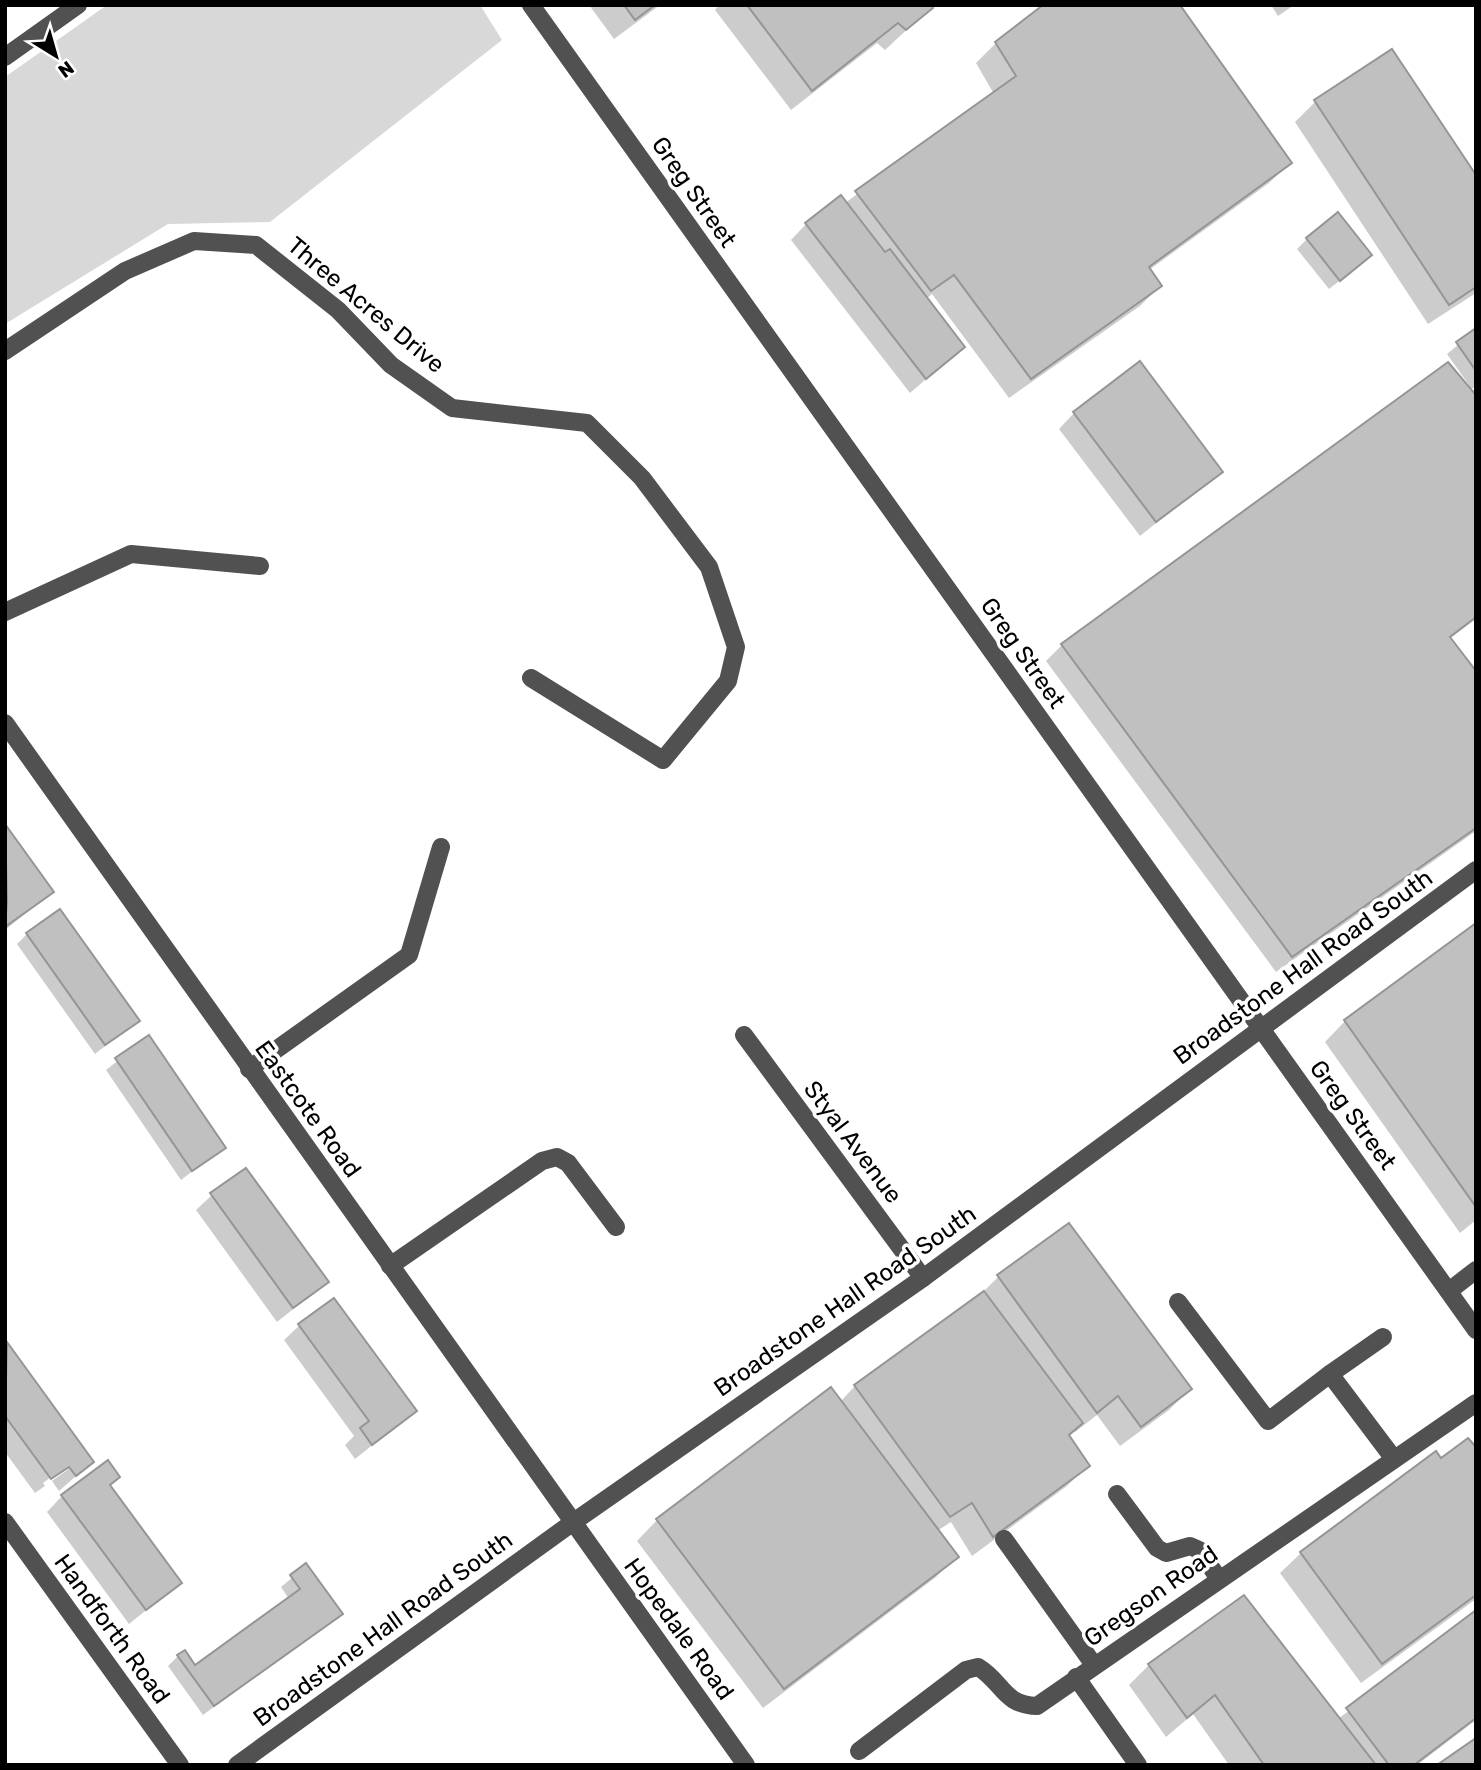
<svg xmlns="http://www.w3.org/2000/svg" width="1481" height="1770" viewBox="0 0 1481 1770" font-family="Rubik,sans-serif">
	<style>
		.green { fill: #d8d8d8 }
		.shadow { fill: #0003; fill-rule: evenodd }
		.building { fill: #c0c0c0; stroke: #959595; stroke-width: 2 }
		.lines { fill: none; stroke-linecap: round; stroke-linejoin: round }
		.minor { stroke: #515151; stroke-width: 18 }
		.labels { text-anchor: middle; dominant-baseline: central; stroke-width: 7; stroke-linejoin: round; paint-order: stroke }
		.street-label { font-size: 24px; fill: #000; stroke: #fff }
	</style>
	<rect width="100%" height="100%" fill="#fff"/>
	<!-- green -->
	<path class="green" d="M107,5H480L502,40L270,222L168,224L5,324V77Z"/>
	<!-- shadow -->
	<g class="shadow">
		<path d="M589,5H660L614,39Z"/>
		<path d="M719,5H930L931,7L885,50L877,43L791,110L715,10Z"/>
		<path d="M1271,5H1294L1278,16Z"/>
		<path d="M996,43L1290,163L1269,183L1149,270L1160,286L1140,306L1009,398L932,294L926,299L963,347L910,393L791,240L806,224L845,203L994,94L976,63Z"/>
		<path d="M1315,102L1476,178V293L1428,324L1295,122Z"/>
		<path d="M1307,239L1360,265L1329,289L1297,249Z"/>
		<path d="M1476,330V386L1470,390L1476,397V619L1449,639L1476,674V831L1276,972L1046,661L1062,645L1447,365L1467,387L1469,385L1447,354Z"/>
		<path d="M1074,413L1221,471L1140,536L1059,429Z"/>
		<path d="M5,827L52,892L5,930Z"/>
		<path d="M1476,925V1220L1460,1233L1325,1042L1345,1021Z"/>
		<path d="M27,934L137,1021L95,1054L17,944Z"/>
		<path d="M148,1037L224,1147L181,1180L106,1070Z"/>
		<path d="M212,1195L327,1282L277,1322L196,1210Z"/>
		<path d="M1068,1225L1190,1389L1169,1410L1120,1446L1097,1415L1075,1432L1074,1430L1067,1436L1087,1466L1067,1486L972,1556L951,1522L937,1531L956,1557L936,1577L763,1708L637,1541L657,1520L830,1390L840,1402L855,1386L978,1297L998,1277Z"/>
		<path d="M300,1325L415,1411L355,1459L345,1445L354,1436L284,1340Z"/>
		<path d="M7,1344L92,1462L59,1491L52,1481L35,1493L5,1452ZM70,1463V1468L45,1486L43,1483Z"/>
		<path d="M1476,1450V1599L1361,1683L1280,1573L1301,1553L1436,1454L1441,1461Z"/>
		<path d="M118,1477L109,1486L180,1583L129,1624L47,1512L62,1496Z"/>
		<path d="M306,1566L340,1614L203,1715L168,1666L178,1656L195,1667L289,1599L281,1587Z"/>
		<path d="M1476,1614V1720L1417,1765H1229L1193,1714L1166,1737L1129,1685L1149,1665L1338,1719Z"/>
	</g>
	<!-- building -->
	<g class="building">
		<path d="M624,5H655L635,20Z"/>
		<path d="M747,5H932L933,8L906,30L898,23L812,91Z"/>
		<path d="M1043,5H1180L1292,163L1149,267L1162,286L1031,379L954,275L931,291L855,191L1016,76L995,42Z"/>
		<path d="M1392,49L1476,175V287L1449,305L1314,100Z"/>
		<path d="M841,195L885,252L890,249L965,347L926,379L805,223Z"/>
		<path d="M1338,212L1372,255L1340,281L1306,238Z"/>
		<path d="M1476,328V371L1456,342Z"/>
		<path d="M1140,361L1223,472L1156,522L1073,412Z"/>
		<path d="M1448,362L1476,395V617L1450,637L1476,671V828L1292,957L1061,644Z"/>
		<path d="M5,824L54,892L5,927L7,902Z"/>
		<path d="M60,909L140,1021L105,1045L26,933Z"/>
		<path d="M1476,923V1207L1344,1020Z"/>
		<path d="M149,1035L226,1148L192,1171L115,1058Z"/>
		<path d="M246,1168L329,1282L293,1308L210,1193Z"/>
		<path d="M1069,1223L1192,1389L1141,1427L1118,1396L1097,1413L997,1275Z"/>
		<path d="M984,1291L1083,1423L1069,1435L1090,1466L993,1537L972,1503L950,1517L854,1385Z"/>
		<path d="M334,1298L417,1411L372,1445L360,1428L369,1421L298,1324Z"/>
		<path d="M7,1342L94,1462L76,1476L69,1467L51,1479L5,1416Z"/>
		<path d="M831,1387L959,1557L784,1689L656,1519Z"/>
		<path d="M1468,1438L1476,1447V1595L1382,1664L1300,1552L1436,1451L1441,1458Z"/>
		<path d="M108,1460L120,1477L110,1485L182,1583L146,1610L61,1495Z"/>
		<path d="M306,1563L343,1614L214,1706L177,1655L185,1650L195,1665L300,1589L290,1575Z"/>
		<path d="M1244,1595L1376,1765H1264L1215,1695L1187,1718L1148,1664Z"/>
		<path d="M1476,1610V1718L1414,1765H1389L1346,1708Z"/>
		<path d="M1476,1738V1765H1437Z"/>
	</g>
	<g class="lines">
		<!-- minor -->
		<g class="minor">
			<path d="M531,5L1476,1330"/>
			<path d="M5,57L78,5"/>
			<path d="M5,351L125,271L194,241L256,245L338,310L391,365L452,408L587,423L642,478L709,567L736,647L728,681L663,760L531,678"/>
			<path d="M5,612L131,554L260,566"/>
			<path d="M5,723L746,1765"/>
			<path d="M744,1035L923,1278"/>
			<path d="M249,1069L409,955L441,847"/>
			<path d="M390,1266L542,1161L557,1157L568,1163L616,1227"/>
			<path d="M1449,1291L1476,1270"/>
			<path d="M1178,1302L1268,1421L1330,1374"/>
			<path d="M1383,1337L1330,1374L1394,1459"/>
			<path d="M1117,1494L1157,1548L1166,1553L1190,1546L1199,1550L1219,1579"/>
			<path d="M5,1522L180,1765"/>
			<path d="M1004,1539L1094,1665"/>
			<path d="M1076,1677L1138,1765"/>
			<path d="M859,1751L966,1670L978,1667C1003,1682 1003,1705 1037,1706L1476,1403"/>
			<path d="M237,1765L572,1523L923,1278L1476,870"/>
		</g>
	</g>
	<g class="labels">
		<!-- street labels -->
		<g class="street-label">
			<text transform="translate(694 192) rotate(55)">Greg Street</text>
			<text transform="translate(366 305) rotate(40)">Three Acres Drive</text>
			<text transform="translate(1023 653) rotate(55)">Greg Street</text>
			<text transform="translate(1303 967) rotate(-36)">Broadstone Hall Road South</text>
			<text transform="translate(308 1109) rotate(54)">Eastcote Road</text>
			<text transform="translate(1353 1115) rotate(54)">Greg Street</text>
			<text transform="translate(853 1142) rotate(53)">Styal Avenue</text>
			<text transform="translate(845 1301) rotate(-35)">Broadstone Hall Road South</text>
			<text transform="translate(1151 1596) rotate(-35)">Gregson Road</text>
			<text transform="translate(112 1629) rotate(54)">Handforth Road</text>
			<text transform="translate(383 1629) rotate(-36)">Broadstone Hall Road South</text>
			<text transform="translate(679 1629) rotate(54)">Hopedale Road</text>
		</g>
	</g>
	<!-- border -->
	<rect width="1481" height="1770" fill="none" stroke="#000000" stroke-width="14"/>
	<!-- north arrow -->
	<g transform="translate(56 56) rotate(143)" stroke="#ffffff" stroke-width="5" paint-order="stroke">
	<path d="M0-5L12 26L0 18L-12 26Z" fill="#000000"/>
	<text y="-10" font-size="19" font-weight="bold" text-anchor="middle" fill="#000000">N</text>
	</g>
</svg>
